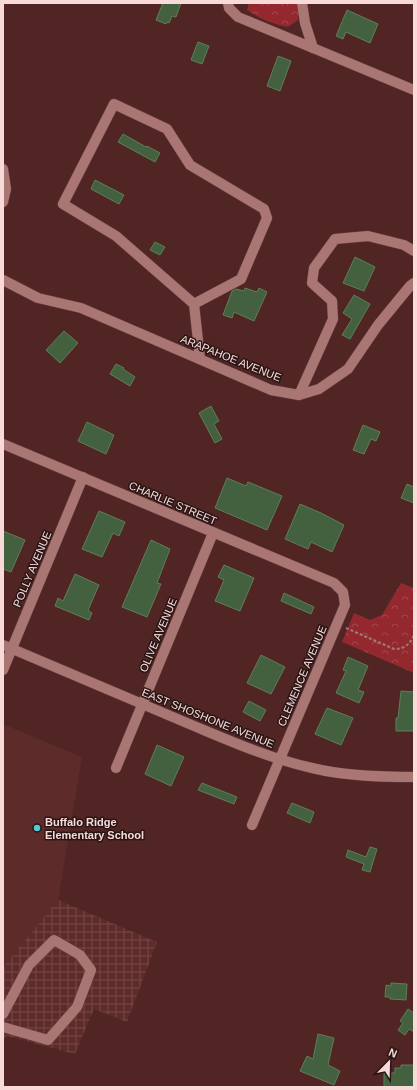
<svg xmlns="http://www.w3.org/2000/svg" width="417" height="1090" viewBox="0 0 417 1090" font-family="Helvetica,sans-serif">
	<style>
		.built { fill: #5e2b2b }
		.industrial { fill: url(#industrial-grid) }
		.park { fill: url(#park-crowns) }
		.building { fill: #43613f; stroke: #5e7e5a }
		.lines { fill: none; stroke-linecap: round; stroke-linejoin: round }
		.minor-casing { stroke: #674142; stroke-width: 11 }
		.path { stroke: #9f7b79; stroke-width: 2; stroke-dasharray: 3 2; stroke-linecap: butt }
		.minor { stroke: #a97674; stroke-width: 10 }
		.poi-dot { fill: #51ccd5; stroke: #291515; stroke-width: 1.5 }
		.labels { text-anchor: middle; dominant-baseline: central; stroke-width: 3; stroke-linejoin: round; paint-order: stroke }
		.street-label { font-size: 11px; fill: #f8dbd9; stroke: #291515 }
		.poi-label { font-size: 11px; font-weight: bold; fill: #f8dbd9; stroke: #291515; text-anchor: start }
	</style>
	<defs>
		<pattern id="industrial-grid" width="8" height="8" patternUnits="userSpaceOnUse"><rect width="8" height="8" fill="#5e2b2b"/><path d="M0 4h8M4 0v8" fill="none" stroke="#764949"/></pattern>
		<pattern id="park-crowns" width="20" height="18" patternUnits="userSpaceOnUse"><rect width="20" height="18" fill="#94282f"/><path d="M2 6a3 3 0 1 1 6 0M12 15a3 3 0 1 1 6 0" fill="none" stroke="#a4474d"/></pattern>
	</defs>
	<rect width="100%" height="100%" fill="#502524"/>
	<!-- built -->
	<path class="built" d="M3,724L82,757L58,900L3,967Z"/>
	<!-- industrial -->
	<path class="industrial" d="M58,900L157,942L127,1022L94,1009L75,1054L7,1036L3,1039V967Z"/>
	<!-- park -->
	<g class="park">
		<path d="M249,3H298V20L288,27C272,24 260,19 247,10Z"/>
		<path d="M401,583L414,588V673L342,642L354,613L370,620L382,615Z"/>
	</g>
	<!-- building -->
	<g class="building">
		<path d="M163,3H181L176,17L172,16L169,23L167,22L166,24L156,20Z"/>
		<path d="M347,10L378,24L370,43L346,32L343,39L336,36Z"/>
		<path d="M198,42L209,46L202,64L191,60Z"/>
		<path d="M278,56L291,61L280,91L267,86Z"/>
		<path d="M123,134L146,147L147,146L160,153L155,162L118,142Z"/>
		<path d="M95,180L124,195L119,204L91,189Z"/>
		<path d="M155,242L165,247L160,255L150,250Z"/>
		<path d="M355,257L375,267L364,291L343,283Z"/>
		<path d="M245,288L257,292L259,288L267,292L254,321L234,312L232,318L223,315L232,291L236,289L244,291Z"/>
		<path d="M354,295L370,304L350,339L342,335L352,319L343,313Z"/>
		<path d="M64,331L78,343L60,363L46,350Z"/>
		<path d="M116,364L124,368L123,369L135,377L130,386L110,374Z"/>
		<path d="M211,406L219,421L214,424L222,439L215,443L199,413Z"/>
		<path d="M87,422L114,435L106,454L78,441Z"/>
		<path d="M363,425L380,432L376,441L371,439L364,454L353,450Z"/>
		<path d="M227,478L246,486L248,482L282,496L267,530L215,508Z"/>
		<path d="M407,484L414,487V503L401,498Z"/>
		<path d="M300,504L321,513L344,525L332,552L311,542L308,549L285,539Z"/>
		<path d="M99,511L125,522L119,536L113,533L102,557L82,549Z"/>
		<path d="M3,531L25,540L11,572L3,569Z"/>
		<path d="M151,540L170,549L157,583L161,584L147,617L122,607Z"/>
		<path d="M224,565L254,578L240,611L215,601L224,580L218,577Z"/>
		<path d="M75,574L99,585L88,610L92,613L89,620L55,606L58,598L63,601Z"/>
		<path d="M284,593L314,607L311,614L281,601Z"/>
		<path d="M261,655L285,667L271,694L247,683Z"/>
		<path d="M348,657L368,666L358,690L364,692L359,703L336,693L346,671L343,670Z"/>
		<path d="M401,691L414,692V731H396V718H398Z"/>
		<path d="M249,701L266,710L260,721L243,712Z"/>
		<path d="M327,708L353,718L341,745L315,734Z"/>
		<path d="M157,745L184,757L171,786L145,774Z"/>
		<path d="M202,783L237,797L234,804L198,790Z"/>
		<path d="M292,803L314,812L310,823L287,813Z"/>
		<path d="M370,847L377,849L370,872L362,870L364,864L346,857L348,850L366,857Z"/>
		<path d="M391,983L407,984L406,1000L390,999V997H385L386,985L391,986Z"/>
		<path d="M408,1009L414,1013V1032L409,1029L405,1035L398,1030L403,1023L400,1021Z"/>
		<path d="M318,1034L334,1038L328,1065L340,1071L334,1085L300,1071L307,1056L313,1059Z"/>
		<path d="M401,1065H414V1087H384V1073H395V1068H401Z"/>
	</g>
	<g class="lines">
		<defs>
			<g id="minor">
				<path d="M228,3L229,8L238,17L313,48L414,90"/>
				<path d="M302,3L305,23L313,48"/>
				<path d="M3,169L6,189L3,202"/>
				<path d="M3,280L38,298L81,308L271,390L299,395L319,389L348,369L378,325L410,286L414,283"/>
				<path d="M194,304L241,279L267,218L264,209L190,165L167,129L114,104L63,204L116,236L194,304L200,359"/>
				<path d="M299,395L333,319L332,301L312,283L314,268L335,239L368,236L404,245L414,251"/>
				<path d="M3,444L334,583L343,592L345,605L252,825"/>
				<path d="M3,645C64,671 125,697 187,723C228,740 268,758 312,768C345,776 380,777 414,777"/>
				<path d="M3,670L83,477"/>
				<path d="M116,768L213,533"/>
				<path d="M3,1014L29,965L54,940L80,955L91,970L77,1007L48,1040L3,1027"/>
			</g>
		</defs>
		<!-- minor casing -->
		<use href="#minor" class="minor-casing"/>
		<!-- path -->
		<path class="path" d="M346,628L394,649C405,649 410,644 414,635"/>
		<!-- minor -->
		<use href="#minor" class="minor"/>
	</g>
	<!-- markers -->
	<circle class="poi-dot" cx="37" cy="828" r="4"/>
	<g class="labels">
		<!-- street labels -->
		<g class="street-label">
			<text transform="translate(231 358) rotate(22)">ARAPAHOE AVENUE</text>
			<text transform="translate(173 503) rotate(23)">CHARLIE STREET</text>
			<text transform="translate(32 569) rotate(-67)">POLLY AVENUE</text>
			<text transform="translate(158 635) rotate(-67)">OLIVE AVENUE</text>
			<text transform="translate(302 676) rotate(-67)">CLEMENCE AVENUE</text>
			<text transform="translate(208 718) rotate(22)">EAST SHOSHONE AVENUE</text>
		</g>
		<!-- poi labels -->
		<g class="poi-label">
			<text x="45" y="822">Buffalo Ridge<tspan x="45" dy="13">Elementary School</tspan></text>
		</g>
	</g>
	<!-- border -->
	<rect width="417" height="1090" fill="none" stroke="#f8dbd9" stroke-width="8"/>
	<!-- north arrow -->
	<g transform="translate(389 1062) rotate(23)" stroke="#291515" stroke-width="3" paint-order="stroke">
	<path d="M0-3L7 15L0 10L-7 15Z" fill="#f8dbd9"/>
	<text y="-6" font-size="11" font-weight="bold" text-anchor="middle" fill="#f8dbd9">N</text>
	</g>
</svg>
